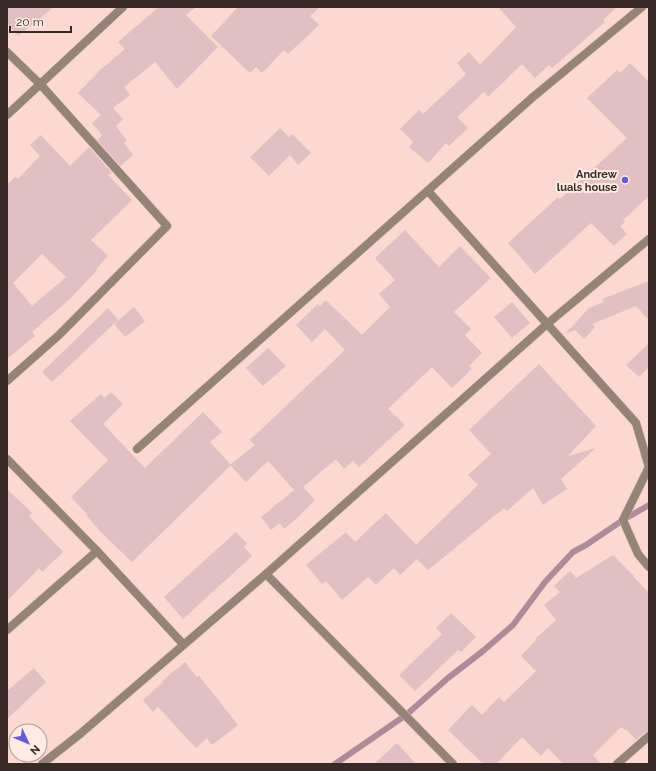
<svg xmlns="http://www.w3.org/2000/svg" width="656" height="771" viewBox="0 0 656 771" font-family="Raleway,sans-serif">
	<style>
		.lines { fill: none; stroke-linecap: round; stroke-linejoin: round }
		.stream { stroke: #af8a99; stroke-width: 6 }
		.building { fill: #e1bfc2; fill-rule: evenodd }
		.minor-casing { stroke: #d4b6af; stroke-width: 9 }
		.minor { stroke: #958377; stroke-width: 8 }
		.poi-dot { fill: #625cd5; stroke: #ffeae5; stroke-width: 1.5 }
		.labels { text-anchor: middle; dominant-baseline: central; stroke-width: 4; stroke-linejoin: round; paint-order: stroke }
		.poi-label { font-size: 11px; font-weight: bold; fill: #372a27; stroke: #ffeae5; text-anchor: end }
	</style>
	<rect width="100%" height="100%" fill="#fbd9d1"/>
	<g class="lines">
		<!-- stream -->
		<path class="stream" d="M335,764L406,715L448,678L483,651L513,625L545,582L573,552L586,545L623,520L649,505"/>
	</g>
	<!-- building -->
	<g class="building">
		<path d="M7,7H54L18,36L7,23Z"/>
		<path d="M159,7H196L186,15L218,47L177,89L155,62L124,87L130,95L113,108L123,119L116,126L127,141L124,143L133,155L120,166L97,140L102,135L92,123L101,115L78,93L100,70L125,49L118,42Z"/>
		<path d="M238,7H320L310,16L319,25L288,54L284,50L262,73L256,67L250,73L211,36Z"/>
		<path d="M498,7H617L603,20L605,22L552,68L549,65L535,78L522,64L488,97L484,92L457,117L468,128L449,146L446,143L428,163L409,147L413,142L400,129L419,110L423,114L466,74L457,63L469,52L480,65L516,27Z"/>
		<path d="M630,63L649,82V196L623,220L625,222L620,226L627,234L614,246L591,223L535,274L508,243L558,197L560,199L627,138L587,98L617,70L620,73Z"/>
		<path d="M280,128L289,137L292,134L311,153L298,165L290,155L269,176L250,157Z"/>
		<path d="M41,135L70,166L89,147L112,173L108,175L132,200L91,240L108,256L96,269L97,270L71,298L32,332L35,336L7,359V185L15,177L18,179L40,156L30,145ZM42,254L66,277L32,306L13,283Z"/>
		<path d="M405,230L439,267L460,246L491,278L454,312L471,329L465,335L482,353L469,366L472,369L452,388L432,367L388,409L405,425L359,467L353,461L344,469L336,459L303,487L315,500L296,519L284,529L280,523L271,530L261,517L294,490L268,461L246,482L230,465L255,445L250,440L345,350L325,329L312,342L296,325L318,304L320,306L326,300L362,335L390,307L379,294L395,280L375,258Z"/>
		<path d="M649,281V320L636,306L592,324L595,327L584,339L575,330L565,334L589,308L604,302L602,299Z"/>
		<path d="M512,302L530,323L512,338L494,317Z"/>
		<path d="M134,307L145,321L125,337L114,324Z"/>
		<path d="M108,308L118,320L52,382L42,372Z"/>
		<path d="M649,343V367L639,377L626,365Z"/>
		<path d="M268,348L286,366L263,386L246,368Z"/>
		<path d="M539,364L596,426L568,456L596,448L561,479L567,489L543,505L533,488L507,511L504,508L428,570L417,559L400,575L394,568L376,585L368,577L342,600L326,581L322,584L306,565L346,532L355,542L386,513L416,545L478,485L468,475L491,454L469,430Z"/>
		<path d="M111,392L123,404L103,424L145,468L203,412L222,432L210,442L231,465L132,562L102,533L86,515L87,514L71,497L108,460L70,421L101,394L104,398Z"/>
		<path d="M7,489L32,513L29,516L63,552L42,572L39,568L7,601Z"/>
		<path d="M236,532L247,544L244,547L252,556L183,619L164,597Z"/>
		<path d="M613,555L634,576H633L649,593V731L645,732L636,740L626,729L625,730L621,727L593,755L601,764H563L548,748L541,756L522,737L496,764H483L448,730L472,705L482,715L499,697L504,702L536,671L521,656L536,640L535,639L556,620L544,605L560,592L554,586L570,571L576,578Z"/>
		<path d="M451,613L476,637L461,652L458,650L415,691L399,675L442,634L436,628Z"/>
		<path d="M185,662L197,677L199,676L238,725L212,745L207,738L196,748L158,707L153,712L143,700L163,682L162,681Z"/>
		<path d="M34,668L46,682L7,719V691Z"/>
		<path d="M397,743L416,764H374Z"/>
	</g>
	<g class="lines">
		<defs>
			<g id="minor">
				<path d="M7,52L41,85L167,226L59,335L7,381"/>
				<path d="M7,115L123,7"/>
				<path d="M428,191L636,423L649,467"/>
				<path d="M137,449L533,97L642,7"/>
				<path d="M7,459L97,551L183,644"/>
				<path d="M649,467L623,520L638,554L649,567"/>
				<path d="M266,574L453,764"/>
				<path d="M7,630L97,551"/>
				<path d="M42,764L80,734L266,574L547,324L649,239"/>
				<path d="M617,764L649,736"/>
			</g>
		</defs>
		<!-- minor casing -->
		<use href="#minor" class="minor-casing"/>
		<!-- minor -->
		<use href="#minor" class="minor"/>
	</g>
	<!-- markers -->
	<circle class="poi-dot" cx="625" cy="180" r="4"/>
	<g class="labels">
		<!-- poi labels -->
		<g class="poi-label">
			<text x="617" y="174">Andrew<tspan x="617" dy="13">luals house</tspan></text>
		</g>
	</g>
	<!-- border -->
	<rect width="656" height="771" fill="none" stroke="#372a27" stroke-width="16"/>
	<!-- north arrow -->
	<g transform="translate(28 743) rotate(134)"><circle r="19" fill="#ffeae5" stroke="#af9d99"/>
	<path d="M0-3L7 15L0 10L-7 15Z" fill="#625cd5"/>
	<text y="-6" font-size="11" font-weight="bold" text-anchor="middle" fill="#372a27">N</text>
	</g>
	<!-- scale -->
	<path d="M10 26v6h61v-6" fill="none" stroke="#372a27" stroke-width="2"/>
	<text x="16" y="26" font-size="12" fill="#372a27" stroke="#ffeae5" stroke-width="3" paint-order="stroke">20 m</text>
</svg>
